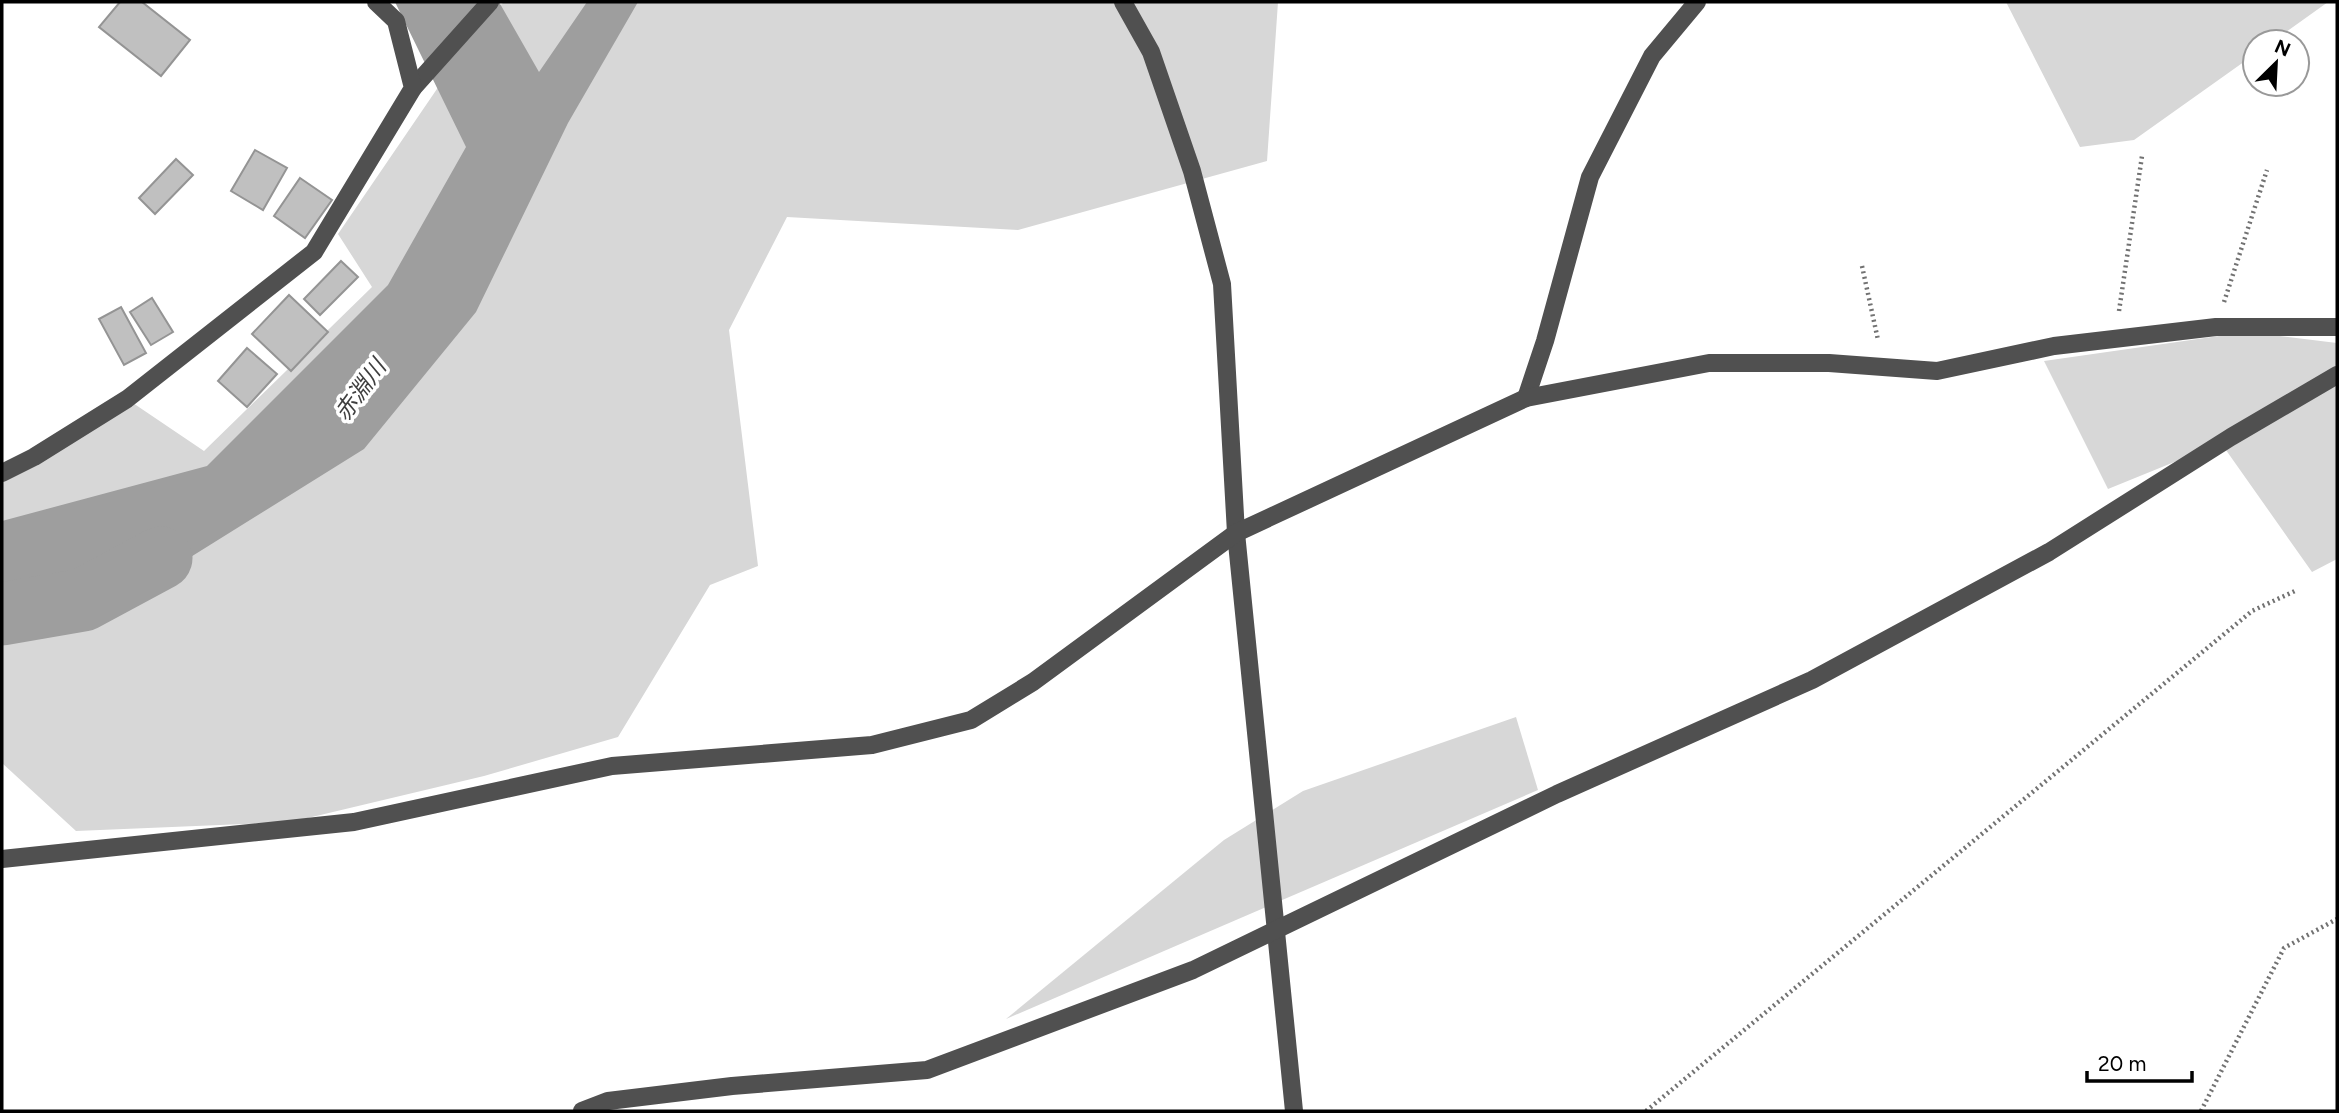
<svg xmlns="http://www.w3.org/2000/svg" width="2339" height="1113" viewBox="0 0 2339 1113" font-family="Figtree,'Noto Sans JP',sans-serif">
	<style>
		.green { fill: #d7d7d7 }
		.water { fill: #9e9e9e }
		.lines { fill: none; stroke-linecap: round; stroke-linejoin: round }
		.river { stroke: #9e9e9e; stroke-width: 63 }
		.building { fill: #c0c0c0; stroke: #949494; stroke-width: 2 }
		.path { stroke: #727272; stroke-width: 4.5; stroke-dasharray: 2 3.5; stroke-linecap: butt }
		.minor { stroke: #505050; stroke-width: 18 }
		.labels { text-anchor: middle; dominant-baseline: central; stroke-width: 7; stroke-linejoin: round; paint-order: stroke }
		.water-label { font-size: 23px; font-style: italic; fill: #3f3f3f; stroke: #fff }
	</style>
	<rect width="100%" height="100%" fill="#fff"/>
	<!-- green -->
	<g class="green">
		<path d="M504,2H1278L1267,161L1018,230L787,217L729,330L758,566L710,585L618,737L484,776L291,822L76,831L2,763V470L127,399L204,451L372,287L338,234L484,20Z"/>
		<path d="M2006,2H2328L2272,42H2255V54L2134,140L2080,147Z"/>
		<path d="M2247,332L2337,343V559L2312,572L2221,443L2108,489L2044,361Z"/>
		<path d="M1516,717L1538,790L1006,1019L1224,840L1303,791Z"/>
	</g>
	<!-- water -->
	<path class="water" d="M395,2H499L539,72L587,2H638L568,123L476,312L364,449L141,588L2,613V521L207,466L388,285L466,147Z"/>
	<g class="lines">
		<!-- river -->
		<path class="river" d="M2,614L83,600L161,558"/>
	</g>
	<!-- building -->
	<g class="building">
		<path d="M120,2H142L190,40L161,76L99,27Z"/>
		<path d="M255,150L287,168L263,210L231,191Z"/>
		<path d="M176,159L193,175L155,214L139,198Z"/>
		<path d="M300,178L332,200L305,238L274,216Z"/>
		<path d="M341,261L358,277L320,315L304,299Z"/>
		<path d="M289,295L328,332L291,371L252,334Z"/>
		<path d="M152,298L173,332L151,345L130,312Z"/>
		<path d="M121,307L146,353L124,365L99,319Z"/>
		<path d="M247,348L277,374L247,407L218,381Z"/>
	</g>
	<g class="lines">
		<!-- path -->
		<g class="path">
			<path d="M1862,266L1878,340"/>
			<path d="M2224,302L2267,170"/>
			<path d="M2119,311L2142,156"/>
			<path d="M1646,1111L2252,611L2297,590"/>
			<path d="M2201,1111L2284,948L2337,919"/>
		</g>
		<!-- minor -->
		<g class="minor">
			<path d="M1123,2L1151,52L1192,171L1222,284L1236,533L1294,1111"/>
			<path d="M413,88L490,2"/>
			<path d="M1526,398L1545,341L1590,177L1652,56L1697,2"/>
			<path d="M2,473L34,457L127,399L314,252L413,88L396,21L376,2"/>
			<path d="M2,859L354,822L612,766L872,745L971,720L1033,682L1236,533L1526,398L1709,363H1829L1937,371L2054,346L2216,327H2337"/>
			<path d="M582,1111L608,1101L732,1086L927,1070L1193,970L1557,794L1812,680L2049,552L2231,437L2337,375"/>
		</g>
	</g>
	<g class="labels">
		<!-- water labels -->
		<g class="water-label">
			<text transform="translate(360 390) rotate(-54)">赤淵川</text>
		</g>
	</g>
	<!-- border -->
	<rect width="2339" height="1113" fill="none" stroke="#000000" stroke-width="7"/>
	<!-- north arrow -->
	<g transform="translate(2276 63) rotate(24)"><circle r="33" fill="#ffffff" stroke="#999999" stroke-width="2"/>
	<path d="M0-5L12 26L0 18L-12 26Z" fill="#000000"/>
	<text y="-10" font-size="19" font-weight="bold" text-anchor="middle" fill="#000000">N</text>
	</g>
	<!-- scale -->
	<path d="M2087 1071v10h105v-10" fill="none" stroke="#000000" stroke-width="3.5"/>
	<text x="2098" y="1071" font-size="21" fill="#000000" stroke="#ffffff" stroke-width="5" paint-order="stroke">20 m</text>
</svg>
